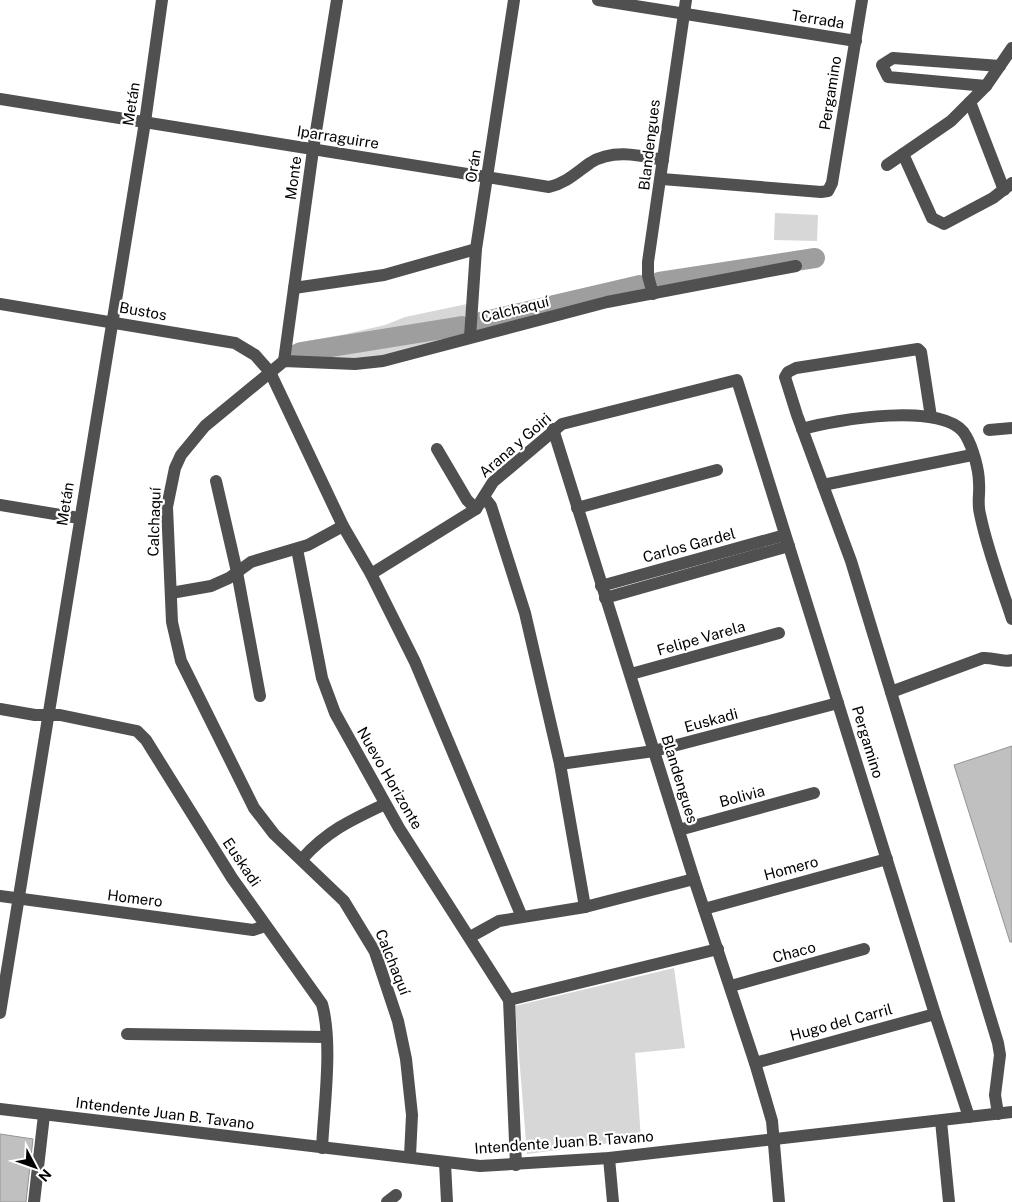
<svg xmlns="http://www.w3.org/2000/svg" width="1012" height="1202" viewBox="0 0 1012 1202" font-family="'Public Sans',sans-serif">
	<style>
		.green { fill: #d7d7d7 }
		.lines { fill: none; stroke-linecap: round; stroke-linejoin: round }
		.river { stroke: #9e9e9e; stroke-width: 20 }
		.building { fill: #c0c0c0; stroke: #949494 }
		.minor { stroke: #505050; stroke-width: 12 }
		.labels { text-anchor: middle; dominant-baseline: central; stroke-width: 4.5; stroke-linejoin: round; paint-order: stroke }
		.street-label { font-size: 15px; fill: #000; stroke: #fff }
	</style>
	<rect width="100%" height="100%" fill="#fff"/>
	<!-- green -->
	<g class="green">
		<path d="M775,213L818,215L817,241L774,240Z"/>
		<path d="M467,304L465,331L456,335L380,358L342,360L297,357L293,350L307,341L346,334L385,325L405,317Z"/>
		<path d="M674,968L685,1048L635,1053L641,1139L527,1154L515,1006Z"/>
	</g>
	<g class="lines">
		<!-- river -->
		<g class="river">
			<path d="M659,282L815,258"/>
			<path d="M481,322L640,285"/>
			<path d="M293,356L301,352L462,326"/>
		</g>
	</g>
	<!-- building -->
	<g class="building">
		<path d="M1012,746V942H1010L954,765Z"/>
		<path d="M0,1134L33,1139L26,1202H0Z"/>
	</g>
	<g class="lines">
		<!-- minor -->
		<g class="minor">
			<path d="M598,0L856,41"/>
			<path d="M986,86L888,77L882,65L893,58L1000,66"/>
			<path d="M0,99L549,187C566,183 576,173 590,163C612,149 638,155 663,160"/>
			<path d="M970,102L1004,190"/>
			<path d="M903,154L932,218L944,224L993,198L1012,183"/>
			<path d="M887,165L951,121L986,86L1012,48"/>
			<path d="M662,179L821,192L828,191L832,183L862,0"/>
			<path d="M294,288L384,275L476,249"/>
			<path d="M653,294L648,276V262L686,0"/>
			<path d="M0,304L235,343L255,355L270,372L343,526L371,574L415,662L522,917"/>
			<path d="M470,337L476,249L514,0"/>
			<path d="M284,361L313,150L337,0"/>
			<path d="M931,417L921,352L918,349L796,368L788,372L785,377L797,415L851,561L998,1043L1000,1055L995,1095L998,1114"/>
			<path d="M553,429L694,879L755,1063L772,1121L779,1202"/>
			<path d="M802,429C834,420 947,400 966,436C973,448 979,470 979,483C980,494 977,503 980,514C987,549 1001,585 1012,619"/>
			<path d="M989,430L1012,428"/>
			<path d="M437,449L467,500L476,509"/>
			<path d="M216,481L237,572L260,696"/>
			<path d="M823,485L972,455"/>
			<path d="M484,497L491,506L525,613L560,764L585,907"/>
			<path d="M0,505L79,518"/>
			<path d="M577,508L717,470"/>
			<path d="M297,549L322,678L335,713L399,828L509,1000L516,1165"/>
			<path d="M371,574L476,509L493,482L562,424L737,380L935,1014L969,1117"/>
			<path d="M601,586L785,535"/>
			<path d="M171,593L211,586L229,578L251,562L308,545L343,526"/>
			<path d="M605,598L789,546"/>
			<path d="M631,674L779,633"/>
			<path d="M891,692L983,658C994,657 1002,663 1012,660"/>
			<path d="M0,709L35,715H60L137,731L146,740L232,878L322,1004C333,1043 324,1106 322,1148"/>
			<path d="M560,764L654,751L838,703"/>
			<path d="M679,830L814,793"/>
			<path d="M302,859C327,831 351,820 385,804"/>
			<path d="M0,896L253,930L265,926"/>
			<path d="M704,909L887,859"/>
			<path d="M470,937L499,921L585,907L694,879"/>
			<path d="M731,986L864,949"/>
			<path d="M509,1000L718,949"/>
			<path d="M0,1013L145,122L162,0"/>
			<path d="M127,1034L326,1037"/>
			<path d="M755,1063L935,1014"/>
			<path d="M0,1109L480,1166L609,1158L1012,1112"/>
			<path d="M941,1121L949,1202"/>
			<path d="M410,1156L412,1115L406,1059L398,1021L375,952L344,901L274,834L254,808L181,661L172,622L167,507L175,468L181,455L205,426L284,361L355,364L383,361L607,302L796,266"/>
			<path d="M609,1158L613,1202"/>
			<path d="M445,1163L447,1202"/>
			<path d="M34,1202L44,1115"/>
			<path d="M387,1202L396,1195"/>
		</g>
	</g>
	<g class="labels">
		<!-- street labels -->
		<g class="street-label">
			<text transform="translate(818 19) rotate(9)">Terrada</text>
			<text transform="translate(830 93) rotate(-81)">Pergamino</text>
			<text transform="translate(131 104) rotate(-81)">Metán</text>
			<text transform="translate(338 137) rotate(9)">Iparraguirre</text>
			<text transform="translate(649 145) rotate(-83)">Blandengues</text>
			<text transform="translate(473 166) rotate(-81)">Orán</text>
			<text transform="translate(293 178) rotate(-82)">Monte</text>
			<text transform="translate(515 309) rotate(-14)">Calchaquí</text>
			<text transform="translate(143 311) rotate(10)">Bustos</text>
			<text transform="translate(515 445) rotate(-41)">Arana y Goiri</text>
			<text transform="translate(65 504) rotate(-81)">Metán</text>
			<text transform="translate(154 522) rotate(-88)">Calchaquí</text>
			<text transform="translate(689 545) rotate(-15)">Carlos Gardel</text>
			<text transform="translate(701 638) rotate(-16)">Felipe Varela</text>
			<text transform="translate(711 720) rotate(-15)">Euskadi</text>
			<text transform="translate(868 742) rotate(73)">Pergamino</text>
			<text transform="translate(390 778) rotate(60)">Nuevo Horizonte</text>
			<text transform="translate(680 779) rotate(73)">Blandengues</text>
			<text transform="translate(742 796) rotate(-15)">Bolivia</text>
			<text transform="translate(242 862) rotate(56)">Euskadi</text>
			<text transform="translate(791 868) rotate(-15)">Homero</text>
			<text transform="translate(135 898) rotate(7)">Homero</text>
			<text transform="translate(794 952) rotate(-15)">Chaco</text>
			<text transform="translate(393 962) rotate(68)">Calchaquí</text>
			<text transform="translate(841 1022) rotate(-15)">Hugo del Carril</text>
			<text transform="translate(165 1113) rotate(7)">Intendente Juan B. Tavano</text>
			<text transform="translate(564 1142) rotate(-4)">Intendente Juan B. Tavano</text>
		</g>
	</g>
	<!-- north arrow -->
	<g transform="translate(35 1167) rotate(131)" stroke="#ffffff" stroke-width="4" paint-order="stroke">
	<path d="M0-4L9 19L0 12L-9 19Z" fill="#000000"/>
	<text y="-8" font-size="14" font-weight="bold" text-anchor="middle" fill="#000000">N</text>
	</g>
</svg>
